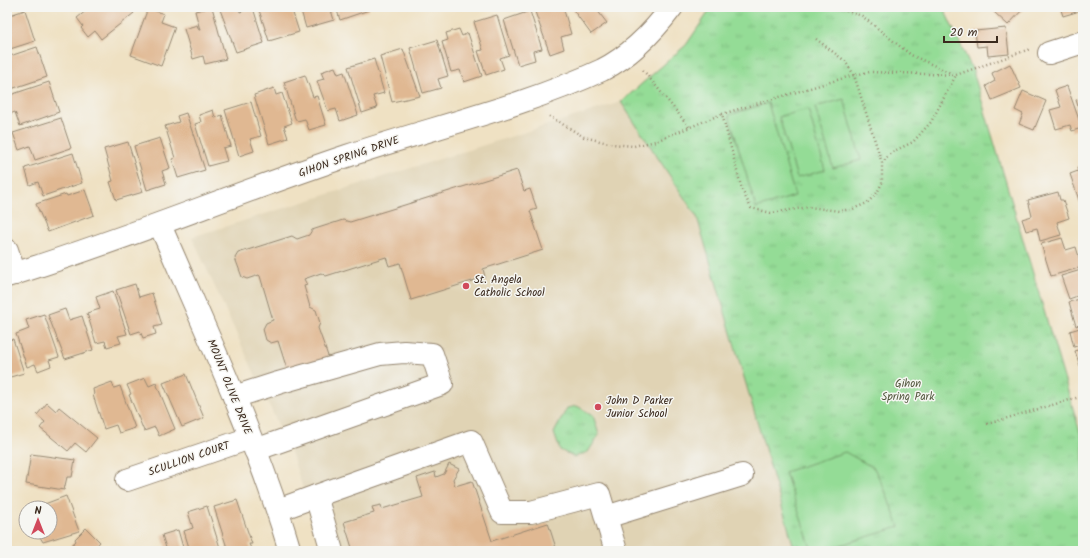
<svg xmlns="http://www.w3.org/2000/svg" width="1090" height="558" viewBox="0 0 1090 558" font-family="Kalam,sans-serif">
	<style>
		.built { fill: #e0d3b4 }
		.park { fill: url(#park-tufts); stroke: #68835a }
		.pitch { fill: #94dc96; stroke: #68835a }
		.building { fill: #e0b892 }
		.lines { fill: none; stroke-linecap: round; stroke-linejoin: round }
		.minor-casing { stroke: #958670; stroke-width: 24 }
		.path { stroke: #958670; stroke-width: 2.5; stroke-dasharray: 1 3; stroke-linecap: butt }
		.minor { stroke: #fff; stroke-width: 22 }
		.poi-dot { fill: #d1495b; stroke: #f6f6f2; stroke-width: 1.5 }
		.labels { text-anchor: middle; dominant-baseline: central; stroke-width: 3; stroke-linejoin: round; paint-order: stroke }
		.street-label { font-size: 11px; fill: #3b2a1e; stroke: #f6f6f2 }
		.poi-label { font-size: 11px; fill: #3b2a1e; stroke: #f6f6f2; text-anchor: start }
		.park-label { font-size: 11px; fill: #51563c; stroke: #f6f6f2 }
	</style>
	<defs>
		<pattern id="park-tufts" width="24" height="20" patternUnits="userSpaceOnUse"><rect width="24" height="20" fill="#94dc96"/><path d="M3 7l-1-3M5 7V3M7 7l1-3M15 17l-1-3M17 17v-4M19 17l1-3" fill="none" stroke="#80bd81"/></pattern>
	</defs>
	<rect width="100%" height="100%" fill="#f6f6f2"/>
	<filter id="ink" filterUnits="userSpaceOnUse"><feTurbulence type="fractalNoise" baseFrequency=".025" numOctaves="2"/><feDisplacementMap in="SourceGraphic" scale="8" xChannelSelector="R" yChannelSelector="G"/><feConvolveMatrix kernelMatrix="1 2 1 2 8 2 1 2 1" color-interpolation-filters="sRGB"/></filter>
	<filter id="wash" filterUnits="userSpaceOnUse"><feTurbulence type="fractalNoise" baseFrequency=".012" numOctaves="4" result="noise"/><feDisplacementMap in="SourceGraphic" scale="16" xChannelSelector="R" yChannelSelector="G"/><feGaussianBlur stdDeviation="0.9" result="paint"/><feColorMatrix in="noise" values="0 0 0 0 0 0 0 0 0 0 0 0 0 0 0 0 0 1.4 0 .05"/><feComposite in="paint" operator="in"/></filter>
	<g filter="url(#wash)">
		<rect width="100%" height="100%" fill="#efe1c3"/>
		<!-- built -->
		<path class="built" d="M621,102L697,217L795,551H323L292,455L192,237Z"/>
		<!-- park -->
		<g class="park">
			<path d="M712,7H943L973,71L1083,442V551H795L697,217L621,102L686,45Z"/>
			<path d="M577,406L593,415L599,435L588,452L574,457L560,450L554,433L567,408Z"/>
		</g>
		<!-- pitch -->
		<g class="pitch">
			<path d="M844,99L861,160L833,168L815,107Z"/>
			<path d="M768,103L795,196L756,208L729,115Z"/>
			<path d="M808,109L825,170L797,178L779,117Z"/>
			<path d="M845,452L874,468L884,488L899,527L821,551H812L785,472Z"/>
		</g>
		<g id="blocks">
			<!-- building -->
			<g class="building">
				<path d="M91,7H130L134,13L101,39L95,31L88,37L81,28L83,26L77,18Z"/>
				<path d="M212,7L226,59L205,64L203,56L193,59L184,29L197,25L199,30H200L195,11Z"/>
				<path d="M219,7H239L240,12L253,8L264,43L236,52Z"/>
				<path d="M258,7H291L299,32L269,41Z"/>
				<path d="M300,7H330L334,20L306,28Z"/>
				<path d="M336,7H368L369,10L340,20Z"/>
				<path d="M539,7H563L571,34L561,37L564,49L550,54L534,9Z"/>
				<path d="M571,7H600L597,10L607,23L591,34Z"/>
				<path d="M996,7H1025L1008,25L993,11Z"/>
				<path d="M1060,7H1083V10L1063,16Z"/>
				<path d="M148,8L164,14L161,22L175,27L161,66L131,55Z"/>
				<path d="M25,10L35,41L7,50V16Z"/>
				<path d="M530,11L542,49L533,51L535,60L518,65L504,20Z"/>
				<path d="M497,15L509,55L500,58L504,69L486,75L478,51L483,50L474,22Z"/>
				<path d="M1006,28L1009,54L988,56L987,46L977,47L975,31Z"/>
				<path d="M459,29L462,36L468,33L482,76L464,82L460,70L451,72L442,42L448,40L446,33Z"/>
				<path d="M437,40L448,76L438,79L441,88L423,93L410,48Z"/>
				<path d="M37,47L47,77L8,90L7,57Z"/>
				<path d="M403,49L420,96L392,102L380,56Z"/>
				<path d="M374,59L384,93L373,96L377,108L362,113L348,67Z"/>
				<path d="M1010,64L1021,88L992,100L986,86L995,81L992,73Z"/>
				<path d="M335,67L338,74L344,72L358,115L340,121L336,109L328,111L317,81L324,79L321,72Z"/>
				<path d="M305,75L313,97L317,96L326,125L309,130L305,119L297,121L295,118L284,82Z"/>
				<path d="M49,82L59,112L20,126L15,112L7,115V96Z"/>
				<path d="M1067,86L1082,128L1072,131L1070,125L1056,129L1050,110L1061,107L1055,90Z"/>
				<path d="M274,88L276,95L282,93L292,123L284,126L288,138L269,144L254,95Z"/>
				<path d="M1023,91L1046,101L1034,130L1019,124L1023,114L1015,110Z"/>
				<path d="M1083,98V122L1076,100Z"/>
				<path d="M251,102L261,136L250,139L254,151L239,156L225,110Z"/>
				<path d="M213,110L215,118L222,115L231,146L223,148L227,161L208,166L195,124L201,122L199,115Z"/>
				<path d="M186,113L205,170L178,178L172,159L175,158L165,126L179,122L177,116Z"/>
				<path d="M61,118L71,148L35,160L30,146L19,150L13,133Z"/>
				<path d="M160,138L170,168L162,171L166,184L147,190L134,146Z"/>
				<path d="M128,142L143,192L116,200L110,182L113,181L104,149Z"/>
				<path d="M73,153L82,183L43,196L38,182L30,185L25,168Z"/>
				<path d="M1083,166V202L1080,203L1070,174L1078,171L1077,168Z"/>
				<path d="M517,170L524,191L530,189L537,209L530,211L543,250L483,269L485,277L411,300L400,263L389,266L386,257L326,276L321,273L304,279L307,285L304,286L310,307L316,310L320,323L318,328L328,356L325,361L293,372L287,369L278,341L271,343L266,340L263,329L266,323L273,320L260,276L259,275L247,279L242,277L235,258L238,253L292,236L297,239L309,235L312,230L343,220L350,222Z"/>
				<path d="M85,190L94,215L48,232L36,204L66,194L67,196Z"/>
				<path d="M1058,192L1060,200H1063L1069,218L1057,222L1061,235L1040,241L1037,228L1026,231L1022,219L1032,216L1028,200Z"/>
				<path d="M1062,238L1066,250L1076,247L1082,267L1051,276L1041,244Z"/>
				<path d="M1081,270L1083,277V294L1069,299L1061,276Z"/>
				<path d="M135,284L139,297L152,293L162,325L154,327L156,334L143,338L140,331L131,334L116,290Z"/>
				<path d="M113,291L127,334L118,336L121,343L107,347L105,341L96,343L87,313L100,309L96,297Z"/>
				<path d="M1083,298V324L1076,326L1069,302Z"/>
				<path d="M65,309L69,320L82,316L93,350L65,359L48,315Z"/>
				<path d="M44,314L59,357L49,360L51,366L38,371L35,364L27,367L16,334L29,329L26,320Z"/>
				<path d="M1083,327V344L1074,347L1070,331Z"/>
				<path d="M13,339L24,373L7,378V341Z"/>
				<path d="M1083,348V365L1080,366L1075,351Z"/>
				<path d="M186,374L204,418L182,427L163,383Z"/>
				<path d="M145,378L149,386L156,383L175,429L159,436L155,427L144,431L129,395L131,394L127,385Z"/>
				<path d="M112,382L114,388L120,386L135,428L119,433L116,425L104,429L93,395H94L93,389Z"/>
				<path d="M47,403L56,411L59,407L97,438L86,452L75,443L68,451L40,428L45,422L37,415Z"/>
				<path d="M31,454L75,460L72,477H67L64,490L26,484Z"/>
				<path d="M449,464L459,469L453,479L455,486L472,481L492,541L548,523L557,551H353L344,522L374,513L372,507L381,505L382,509L423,497L417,478L435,472L436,477L444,474Z"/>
				<path d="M66,496L79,531L43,542L37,532H50V508H34Z"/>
				<path d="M237,500L252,544H249L252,551H228L214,507Z"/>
				<path d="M207,506L221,551H190L184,531L193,528L188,512Z"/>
				<path d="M86,528L100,542L93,550L94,551H65L76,541L75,539Z"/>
				<path d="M178,530L184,551H158L166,548L162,535Z"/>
			</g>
		</g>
	</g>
	<g filter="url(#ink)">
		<use href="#blocks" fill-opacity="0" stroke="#958670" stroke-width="1"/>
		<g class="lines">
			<defs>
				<g id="minor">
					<path d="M1049,53L1083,42"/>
					<path d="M160,225C206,332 257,439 290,551"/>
					<path d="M7,250L15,274"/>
					<path d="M7,276C122,241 233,194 347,156C430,128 523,107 602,70C630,56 654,31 672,7"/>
					<path d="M234,397L278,383L380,354L404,352L432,354L442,384L255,450"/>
					<path d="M127,480L250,438"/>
					<path d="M316,496L471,441L502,512H531L599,494L616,551"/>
					<path d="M278,510L316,496L332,551"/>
					<path d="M606,517L742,475"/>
				</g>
			</defs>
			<!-- minor casing -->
			<use href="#minor" class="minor-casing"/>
			<!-- path -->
			<g class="path">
				<path d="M835,7L862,16L911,55L955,75"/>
				<path d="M816,39L845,61L854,75L882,163"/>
				<path d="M643,70L690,128"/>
				<path d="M722,114L854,75L870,72L956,75L1030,49"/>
				<path d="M549,116L584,137L612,144L634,146L656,141L722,114L742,190L751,208L771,213L809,207L839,211L853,209L867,203L877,193L882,183V163L892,152L913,142L931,122L956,75"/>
				<path d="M987,424L1083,396"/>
			</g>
			<!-- minor -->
			<use href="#minor" class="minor"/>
		</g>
	</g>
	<!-- markers -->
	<g class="poi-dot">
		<circle cx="466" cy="286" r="4"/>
		<circle cx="598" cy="407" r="4"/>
	</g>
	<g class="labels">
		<!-- street labels -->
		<g class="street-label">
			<text transform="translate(349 157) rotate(-19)">GIHON SPRING DRIVE</text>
			<text transform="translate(229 387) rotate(68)">MOUNT OLIVE DRIVE</text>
			<text transform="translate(189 459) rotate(-19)">SCULLION COURT</text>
		</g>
		<!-- poi labels -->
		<g class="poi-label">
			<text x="474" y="280">St. Angela<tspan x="474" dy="13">Catholic School</tspan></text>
			<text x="606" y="401">John D Parker<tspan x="606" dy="13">Junior School</tspan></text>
		</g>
		<!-- park labels -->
		<g class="park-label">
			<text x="908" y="384">Gihon<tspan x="908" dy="13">Spring Park</tspan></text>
		</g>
	</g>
	<!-- margin -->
	<rect width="1090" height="558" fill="none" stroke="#f6f6f2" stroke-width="24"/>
	<!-- north arrow -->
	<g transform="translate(38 520)"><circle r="19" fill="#f6f6f2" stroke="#aba49d"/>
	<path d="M0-3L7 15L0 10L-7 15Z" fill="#d1495b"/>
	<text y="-6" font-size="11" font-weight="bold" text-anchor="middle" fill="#3b2a1e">N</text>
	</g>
	<!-- scale -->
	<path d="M944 36v6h53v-6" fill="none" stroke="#3b2a1e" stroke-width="2"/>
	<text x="950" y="36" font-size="12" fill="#3b2a1e" stroke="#f6f6f2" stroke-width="3" paint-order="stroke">20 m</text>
</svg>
